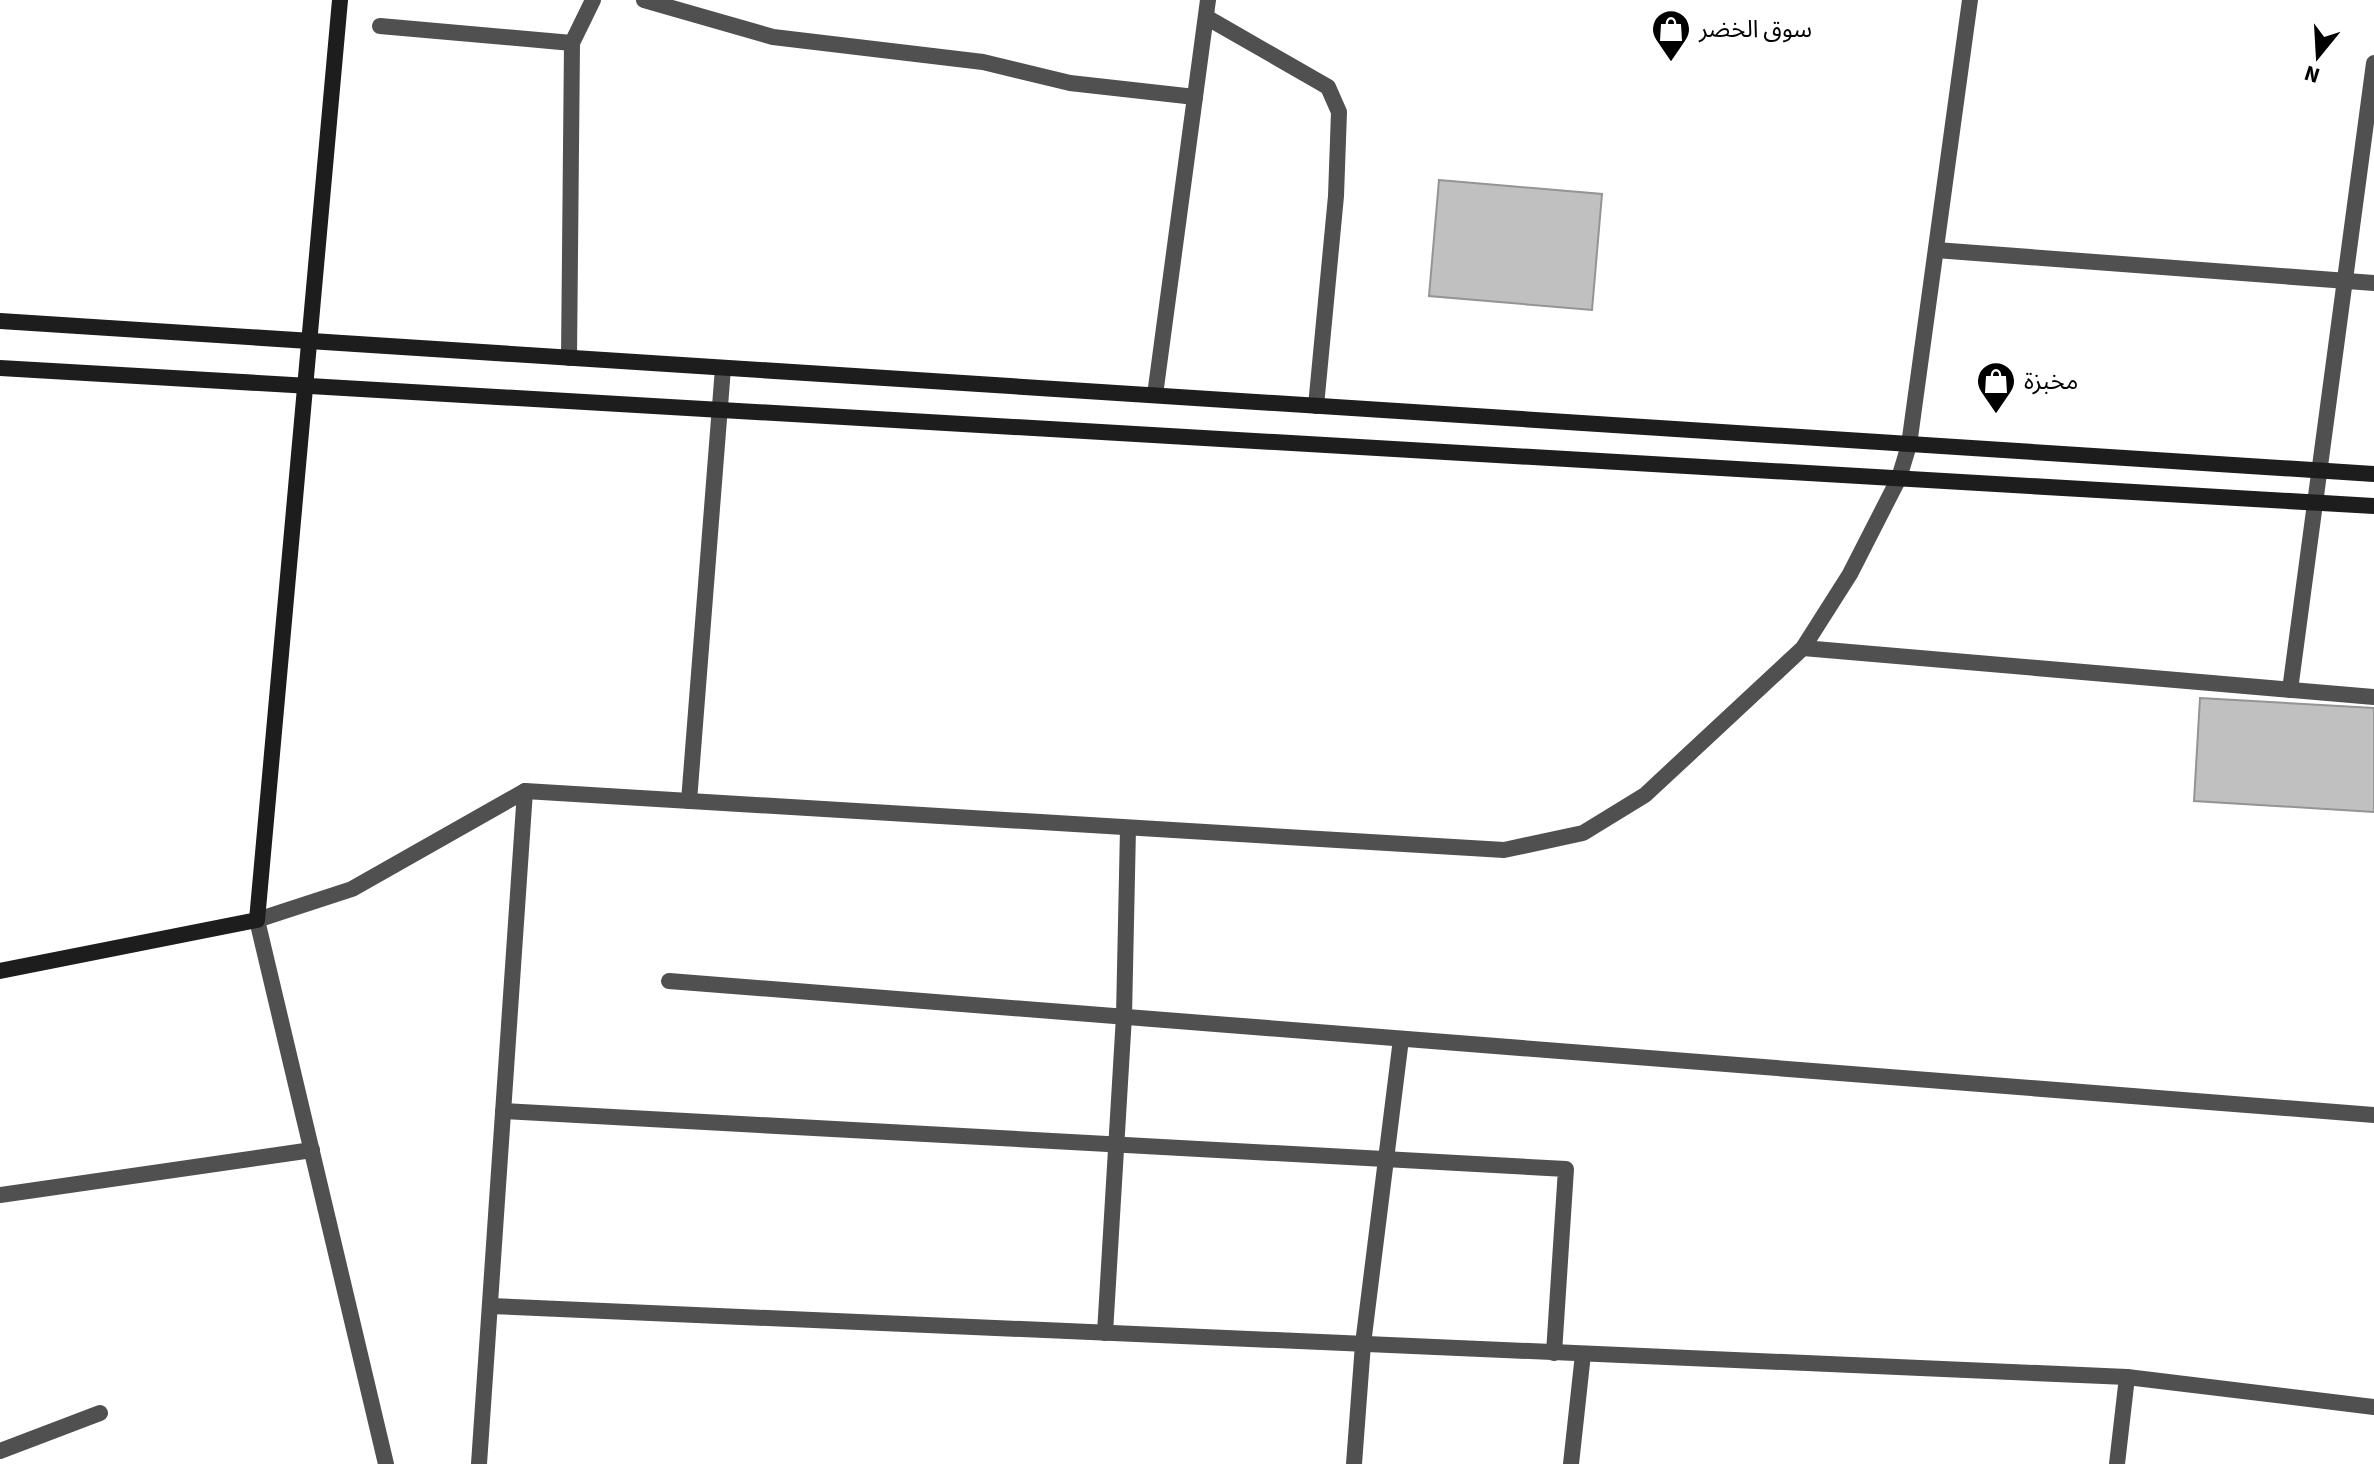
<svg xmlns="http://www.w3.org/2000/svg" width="2374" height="1464" viewBox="0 0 2374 1464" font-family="'Source Sans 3','Noto Sans Arabic',sans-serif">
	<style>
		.building { fill: #c0c0c0; stroke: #949494; stroke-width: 2 }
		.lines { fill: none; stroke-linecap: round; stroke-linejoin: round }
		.minor { stroke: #505050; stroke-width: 16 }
		.tertiary { stroke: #505050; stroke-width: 16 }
		.secondary { stroke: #1d1d1d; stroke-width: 16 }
		.labels { text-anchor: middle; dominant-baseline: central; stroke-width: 6; stroke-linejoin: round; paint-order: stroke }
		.poi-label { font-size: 24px; fill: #000; stroke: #fff; text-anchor: start }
	</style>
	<rect width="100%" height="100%" fill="#fff"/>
	<!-- building -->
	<g class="building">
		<path d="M1439,180L1602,194L1592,310L1429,296Z"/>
		<path d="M2200,698L2374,708V812L2194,801Z"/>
	</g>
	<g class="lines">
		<!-- minor -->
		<g class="minor">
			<path d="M644,0L773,37L983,62L1070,83L1195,97"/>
			<path d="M1206,17L1328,87L1339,112L1336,196L1316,406"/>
			<path d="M380,26L572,43"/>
			<path d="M1936,250L2374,283"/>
			<path d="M569,358L572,43L593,0"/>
			<path d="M1155,395L1208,0"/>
			<path d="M1803,648L2374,697"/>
			<path d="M2290,690L2374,63"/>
			<path d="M689,801L723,368"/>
			<path d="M669,981L2374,1115"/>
			<path d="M503,1111L1566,1169L1554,1353"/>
			<path d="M0,1195L312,1150"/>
			<path d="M490,1306L2127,1377L2374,1407"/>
			<path d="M1105,1333L1124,1016L1128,828"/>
			<path d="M0,1451L100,1413"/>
			<path d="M1354,1464L1363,1344L1401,1039"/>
			<path d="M1571,1464L1583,1354"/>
			<path d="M2117,1464L2127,1377"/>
		</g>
		<!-- tertiary -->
		<g class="tertiary">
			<path d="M386,1464L257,920L352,889L525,791L1504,850L1583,833L1645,795L1803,648L1850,574L1899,478L1909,445L1970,0"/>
			<path d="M479,1464L525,791"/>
		</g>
		<!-- secondary -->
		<g class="secondary">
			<path d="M0,321L2374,474"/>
			<path d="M0,368L2374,506"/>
			<path d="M0,971L257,920L340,0"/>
		</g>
	</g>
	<!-- icons -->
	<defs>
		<symbol id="shop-pin" viewBox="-11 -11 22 30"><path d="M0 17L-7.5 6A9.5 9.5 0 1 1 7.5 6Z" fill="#000" stroke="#fff"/><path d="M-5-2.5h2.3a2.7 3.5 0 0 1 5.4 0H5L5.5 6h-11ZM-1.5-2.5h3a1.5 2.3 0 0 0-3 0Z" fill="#fff"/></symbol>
	</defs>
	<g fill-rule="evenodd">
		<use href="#shop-pin" x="1649" y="7" width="44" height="60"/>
		<use href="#shop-pin" x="1974" y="359" width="44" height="60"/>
	</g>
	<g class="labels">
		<!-- poi labels -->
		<g class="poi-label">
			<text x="1699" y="29">سوق الخضر</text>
			<text x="2024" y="381">مخبزة</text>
		</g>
	</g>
	<!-- north arrow -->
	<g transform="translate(2318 56) rotate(198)" stroke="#ffffff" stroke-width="6" paint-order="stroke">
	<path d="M0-6L14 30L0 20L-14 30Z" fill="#000000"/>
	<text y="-12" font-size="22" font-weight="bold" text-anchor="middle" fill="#000000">N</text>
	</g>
</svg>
